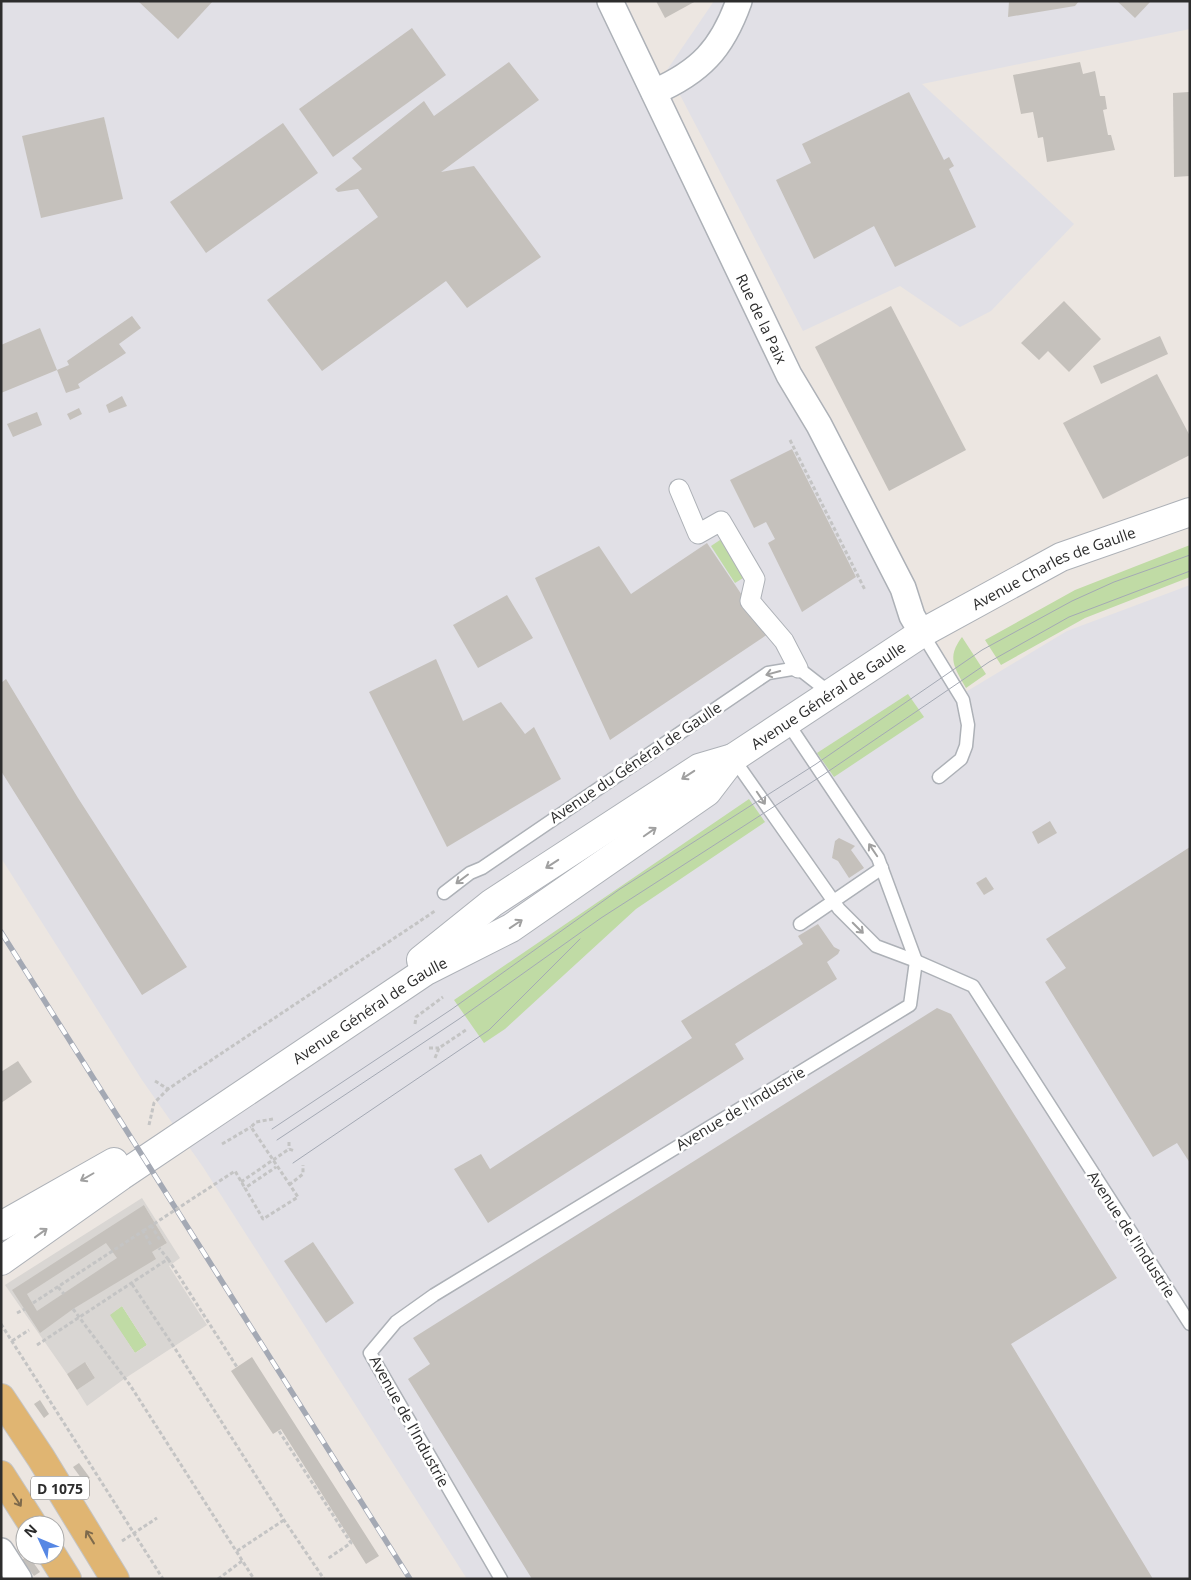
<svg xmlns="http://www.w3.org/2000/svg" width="1191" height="1580" viewBox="0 0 1191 1580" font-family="'Open Sans',sans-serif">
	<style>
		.industrial { fill: #e1e0e6 }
		.green { fill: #c0dba5 }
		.plaza { fill: #d9d6d3; fill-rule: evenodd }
		.building { fill: #c5c1bc; fill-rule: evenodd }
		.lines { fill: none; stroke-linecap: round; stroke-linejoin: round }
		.service-casing { stroke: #adb1b7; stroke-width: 15 }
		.pedestrian-casing { stroke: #adb1b7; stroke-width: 21 }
		.minor-casing { stroke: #adb1b7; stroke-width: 28 }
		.secondary-casing { stroke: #adb1b7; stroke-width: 30 }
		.primary-casing { stroke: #c4c4c4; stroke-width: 30 }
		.path { stroke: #c4c4c4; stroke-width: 3; stroke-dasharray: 4 2.5; stroke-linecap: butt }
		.service { stroke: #fff; stroke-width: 12 }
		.pedestrian { stroke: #fff; stroke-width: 19 }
		.minor { stroke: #fff; stroke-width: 25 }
		.secondary { stroke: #fff; stroke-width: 28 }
		.primary { stroke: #e0b572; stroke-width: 28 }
		.tram { stroke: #a4a9b4; stroke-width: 1 }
		.rail-casing { stroke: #a4a9b4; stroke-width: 5.5 }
		.rail { stroke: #fff; stroke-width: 4; stroke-dasharray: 11; stroke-linecap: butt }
		.path-bridge { stroke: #c4c4c4; stroke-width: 3; stroke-dasharray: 4 2.5; stroke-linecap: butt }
		.oneway { stroke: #a0a0a0 }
		.oneway2 { stroke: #7e6a4c }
		.labels { text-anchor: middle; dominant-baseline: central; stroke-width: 5; stroke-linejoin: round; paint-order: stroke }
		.shield { fill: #fff; stroke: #6c6c6c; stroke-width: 1 }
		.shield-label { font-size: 14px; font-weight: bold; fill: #2d2d2d }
		.street-label { font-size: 15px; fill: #2d2d2d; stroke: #fff }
	</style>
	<rect width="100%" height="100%" fill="#ece6e1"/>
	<!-- industrial -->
	<g class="industrial">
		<path d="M1,1H606L954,699L1067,631L1190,585V1579H467L203,1167L142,1080L1,858Z"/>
		<path d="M714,1H1190V29L922,84L1074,224L991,311L960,327L900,286L803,331L667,70Z"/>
	</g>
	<!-- green -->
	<g class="green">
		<path d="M723,538L748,575L735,583L711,546Z"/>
		<path d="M1190,545V577L1085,618L1001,665L985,640L1075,590Z"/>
		<path d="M962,637L986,674L966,688C955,668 946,658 962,637Z"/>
		<path d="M908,694L924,717L834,777L817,753Z"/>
		<path d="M749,799L765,822L636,909L505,1029L484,1043L454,1000Z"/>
		<path d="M122,1306L147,1345L135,1353L109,1315Z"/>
	</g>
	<!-- plaza -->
	<path class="plaza" d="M142,1198L180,1258L169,1266L207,1325L124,1379L87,1406L77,1390L95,1378L86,1363L67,1374L5,1285ZM144,1205L167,1243L152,1252ZM122,1306L147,1345L135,1353L110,1315Z"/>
	<!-- building -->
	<g class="building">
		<path d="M138,1H213L178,39Z"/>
		<path d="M656,1H696L665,18Z"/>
		<path d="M1009,1H1079L1075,6L1008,17Z"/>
		<path d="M1117,1H1151L1135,18Z"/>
		<path d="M412,28L446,75L333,157L299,109Z"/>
		<path d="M509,62L539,100L441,172L474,166L541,257L467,308L446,281L322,371L267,300L378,217L358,189L338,192L335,189L362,169L352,158L424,101L434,116Z"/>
		<path d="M1080,62L1083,74L1095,71L1100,96H1105L1107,109L1103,110L1108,135H1111L1115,150L1047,162L1043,137L1038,138L1033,112L1021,114L1013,75Z"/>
		<path d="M909,92L944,160L949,157L954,166L949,169L976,227L895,267L874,226L814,259L776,180L811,163L802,144Z"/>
		<path d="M1189,92L1190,176L1174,177L1173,93Z"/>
		<path d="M104,117L123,199L41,218L22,136Z"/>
		<path d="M283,123L318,173L206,253L170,202Z"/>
		<path d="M1064,301L1101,339L1069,372L1048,351L1039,360L1021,343Z"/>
		<path d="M891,306L966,450L889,491L815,347Z"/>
		<path d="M132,316L141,328L119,344L126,353L78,384L80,388L66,393L57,370L69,365L67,361Z"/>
		<path d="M40,328L57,370L1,393V345Z"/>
		<path d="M1160,336L1168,354L1101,384L1093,366Z"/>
		<path d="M1157,374L1190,436V455L1103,499L1063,423Z"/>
		<path d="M122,396L127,406L109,413L106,405Z"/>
		<path d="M79,408L82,414L70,420L67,414Z"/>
		<path d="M37,412L42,425L13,437L7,424Z"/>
		<path d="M792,449L856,577L802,612L768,543L775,539L766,522L754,528L730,480Z"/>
		<path d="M707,543L768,634L610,740L535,578L599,546L631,594Z"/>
		<path d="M507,595L533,638L478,668L453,625Z"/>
		<path d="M436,659L463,721L501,702L525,734L534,727L561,779L447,847L369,692Z"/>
		<path d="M6,679L78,798L187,967L142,995L1,771V683Z"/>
		<path d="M1050,821L1057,833L1038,844L1032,832Z"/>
		<path d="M839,838L855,846L851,850L864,868L849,878L838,861L832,858L835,841Z"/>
		<path d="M1190,847V1163L1177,1143L1153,1157L1045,982L1066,968L1046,939Z"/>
		<path d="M986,877L994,889L984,895L976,883Z"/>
		<path d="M818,924L834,947L840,950L838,954L827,962L837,979L735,1044L744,1059L488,1223L454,1169L481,1154L490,1169L692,1038L681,1021L803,944L798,936Z"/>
		<path d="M937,1008L951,1014L1117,1278L1011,1344L1153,1579H532L408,1379L430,1364L413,1338Z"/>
		<path d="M18,1061L32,1082L1,1103V1072Z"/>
		<path d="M144,1205L167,1243L152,1252L156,1259L73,1309L40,1333L12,1290ZM106,1243L117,1258L37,1311L27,1294Z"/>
		<path d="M313,1242L354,1303L326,1323L284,1261Z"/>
		<path d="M252,1357L379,1556L366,1564L281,1429L273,1434L231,1371Z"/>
		<path d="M85,1362L95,1378L77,1390L67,1374Z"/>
		<path d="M40,1400L49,1414L44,1418L34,1404Z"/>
		<path d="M79,1463L90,1478L84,1482L73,1467Z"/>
		<path d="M28,1555L40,1572L34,1576L22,1560Z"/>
	</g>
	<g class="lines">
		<defs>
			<g id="service">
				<path d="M922,633L963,700L968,725L966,746L961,759L939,777"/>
				<path d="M787,722L878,858L916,961"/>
				<path d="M733,758L839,909L876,946L916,961"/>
				<path d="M444,893L470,873L482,868L768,673L798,668L830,693"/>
				<path d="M800,924L882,868"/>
				<path d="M501,1579L370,1353L396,1322L434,1295L910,1005L916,961L973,986L1190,1324"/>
			</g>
			<path id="pedestrian" d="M679,489L698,534L721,521L755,579L750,601L784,641L798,668"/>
			<g id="minor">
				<path id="s1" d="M610,1L789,375L819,425L903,588L912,616L922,633"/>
				<path d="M654,92C700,72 722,49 739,1"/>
				<path d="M1,1551L19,1579"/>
			</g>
			<g id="secondary">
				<path d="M421,960L492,903L699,768L733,758"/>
				<path d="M1,1226L114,1162"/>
				<path id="s2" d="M1,1261L121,1176L426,971L511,928L707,792L733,758L922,633L1061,557L1190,512"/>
			</g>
			<g id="primary">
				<path d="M1,1398L41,1458L115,1579"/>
				<path d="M1,1475L33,1525"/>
				<path d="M52,1555L67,1579"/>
			</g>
		</defs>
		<!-- service casing -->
		<use href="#service" class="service-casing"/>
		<!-- pedestrian casing -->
		<use href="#pedestrian" class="pedestrian-casing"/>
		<!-- minor casing -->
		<use href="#minor" class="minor-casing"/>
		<!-- secondary casing -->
		<use href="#secondary" class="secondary-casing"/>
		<!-- primary casing -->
		<use href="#primary" class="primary-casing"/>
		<!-- path -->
		<g class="path">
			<path d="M790,440L865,590"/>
			<path d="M415,1024L416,1017L443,997"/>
			<path d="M429,1048H439"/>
			<path d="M435,1058L439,1048L466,1030"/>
			<path d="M155,1081L168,1089L435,911"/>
			<path d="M273,1119L256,1122L251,1127L298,1197L263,1219L245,1188L276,1167"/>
			<path d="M149,1125L154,1103L168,1089"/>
			<path d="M289,1142V1149"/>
			<path d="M222,1144L251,1127"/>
			<path d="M241,1182L289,1149L295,1151"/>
			<path d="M289,1185L303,1174V1165"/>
			<path d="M151,1225L160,1240"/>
			<path d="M168,1259L237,1367"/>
			<path d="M132,1284L174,1347L284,1520L324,1579"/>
			<path d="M58,1287L64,1294"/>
			<path d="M33,1303L143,1231L151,1245"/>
			<path d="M73,1309L130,1385L254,1579"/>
			<path d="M17,1313L25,1309"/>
			<path d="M1,1324L163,1579"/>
			<path d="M12,1341L29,1330"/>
			<path d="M37,1345L168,1259L159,1248"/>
			<path d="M279,1431L351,1543L327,1559"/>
			<path d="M122,1541L157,1518"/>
			<path d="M237,1551L284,1520"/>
			<path d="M218,1579L242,1561"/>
		</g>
		<!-- service -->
		<use href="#service" class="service"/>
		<!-- pedestrian -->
		<use href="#pedestrian" class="pedestrian"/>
		<!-- minor -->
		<use href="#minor" class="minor"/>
		<!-- secondary -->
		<use href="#secondary" class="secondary"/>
		<!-- primary -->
		<use href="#primary" class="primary"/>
		<!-- tram -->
		<g class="tram">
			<path d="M272,1129L452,1009L620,889L816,764L982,650L1072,601L1114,582L1190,555"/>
			<path d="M277,1140L459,1019L601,918L823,775L989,662L1069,617L1190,571"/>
			<path d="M293,1163L489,1030L580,939"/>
		</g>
		<defs>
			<path id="rail" d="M1,932L410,1579"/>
		</defs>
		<!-- rail casing -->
		<use href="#rail" class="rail-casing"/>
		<!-- rail -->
		<use href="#rail" class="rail"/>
		<!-- path-bridge -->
		<path class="path-bridge" d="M143,1231L235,1171L245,1188"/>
	</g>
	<!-- one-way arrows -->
	<defs><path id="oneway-shaft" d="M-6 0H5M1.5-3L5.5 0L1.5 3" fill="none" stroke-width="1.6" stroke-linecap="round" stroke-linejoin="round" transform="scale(1.25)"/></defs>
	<g class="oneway">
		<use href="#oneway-shaft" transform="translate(773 673) rotate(165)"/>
		<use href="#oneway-shaft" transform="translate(688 775) rotate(147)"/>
		<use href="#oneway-shaft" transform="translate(761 798) rotate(56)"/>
		<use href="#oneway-shaft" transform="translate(650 832) rotate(-35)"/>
		<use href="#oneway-shaft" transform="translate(873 850) rotate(-124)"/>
		<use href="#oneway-shaft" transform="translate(552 864) rotate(147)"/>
		<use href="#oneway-shaft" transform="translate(462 879) rotate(143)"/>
		<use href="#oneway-shaft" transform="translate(516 924) rotate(-34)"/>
		<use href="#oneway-shaft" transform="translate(858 928) rotate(45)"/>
		<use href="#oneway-shaft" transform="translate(87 1177) rotate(150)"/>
		<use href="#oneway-shaft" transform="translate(41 1233) rotate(-36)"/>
	</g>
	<g class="oneway2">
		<use href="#oneway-shaft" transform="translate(17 1500) rotate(57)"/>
		<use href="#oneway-shaft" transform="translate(90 1537) rotate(-122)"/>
	</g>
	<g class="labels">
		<!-- shield labels -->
		<rect class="shield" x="31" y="1476.5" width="58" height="23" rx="4"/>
		<g class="shield-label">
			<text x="60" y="1488">D 1075</text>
		</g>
		<!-- street labels -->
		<g class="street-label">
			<text stroke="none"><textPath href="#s1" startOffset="352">Rue de la Paix</textPath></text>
			<text stroke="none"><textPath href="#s2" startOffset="1265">Avenue Charles de Gaulle</textPath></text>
			<text stroke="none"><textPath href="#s2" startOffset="1005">Avenue Général de Gaulle</textPath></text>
			<text transform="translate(635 762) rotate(-34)">Avenue du Général de Gaulle</text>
			<text stroke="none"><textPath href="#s2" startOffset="446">Avenue Général de Gaulle</textPath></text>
			<text transform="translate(740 1108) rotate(-31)">Avenue de l'Industrie</text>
			<text transform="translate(1132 1234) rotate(57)">Avenue de l'Industrie</text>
			<text transform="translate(410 1421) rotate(61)">Avenue de l'Industrie</text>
		</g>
	</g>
	<!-- border -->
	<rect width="1191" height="1580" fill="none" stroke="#2d2d2d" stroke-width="5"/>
	<!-- north arrow -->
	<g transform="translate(40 1540) rotate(314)"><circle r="24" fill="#ffffff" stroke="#ababab"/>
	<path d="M0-4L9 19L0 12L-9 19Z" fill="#5687e4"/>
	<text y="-8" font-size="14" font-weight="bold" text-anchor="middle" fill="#2d2d2d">N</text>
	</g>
</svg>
